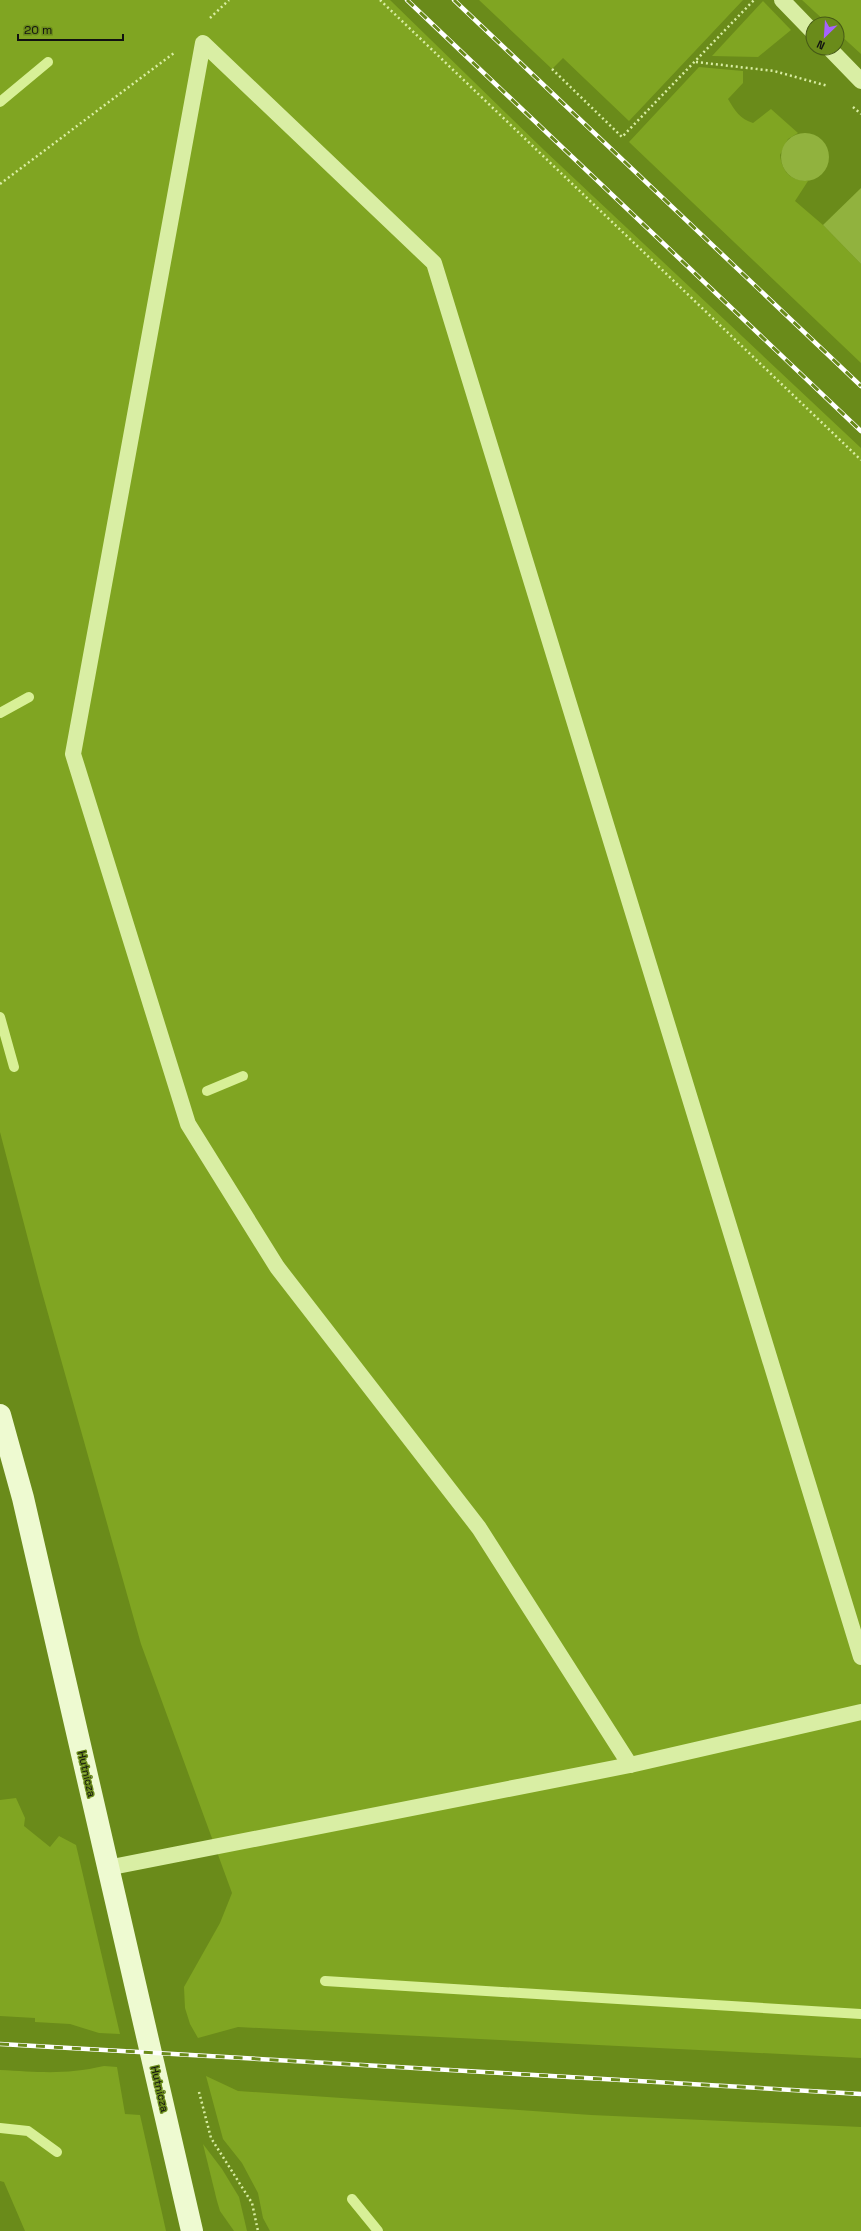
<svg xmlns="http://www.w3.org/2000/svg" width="861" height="2231" viewBox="0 0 861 2231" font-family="'Space Grotesk',sans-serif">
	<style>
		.green { fill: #80a522 }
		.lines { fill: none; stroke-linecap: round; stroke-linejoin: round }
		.stream { stroke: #d8f097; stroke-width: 10 }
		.building { fill: #91b23e }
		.path { stroke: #d9eea4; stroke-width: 2.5; stroke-dasharray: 2 3; stroke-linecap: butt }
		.lane { stroke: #d9eea4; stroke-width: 16 }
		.secondary { stroke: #eefad1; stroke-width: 22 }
		.rail-casing { stroke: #fff; stroke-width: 4.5 }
		.rail { stroke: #6a8b1a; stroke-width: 3; stroke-dasharray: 9; stroke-linecap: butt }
		.labels { text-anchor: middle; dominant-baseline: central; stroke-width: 3; stroke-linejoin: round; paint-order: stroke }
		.street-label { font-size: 11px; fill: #111; stroke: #6a8b1a }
	</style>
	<rect width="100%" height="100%" fill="#6a8b1a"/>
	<!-- green -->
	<g class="green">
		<path d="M0,0H390L544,150L861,448V2058L238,2027L198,2038L190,2024L185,2008L184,1987L220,1923L232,1893L141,1644L40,1285L0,1132Z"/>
		<path d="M479,0H743L629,121L563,58L552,69Z"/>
		<path d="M802,0H861V54L837,32V24H828Z"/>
		<path d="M763,1L791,30L758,57L712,56Z"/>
		<path d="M699,67L743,71V83L728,99C735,111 740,119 753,123L771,109L798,133L788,139L780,155C782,172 791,181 808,181L795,201L823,225L861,264V363L629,142Z"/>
		<path d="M16,1798L25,1818L24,1826L50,1847L59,1836L76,1845L120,2034L99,2033L70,2024L35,2022V2018L0,2016V1800Z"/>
		<path d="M104,2066L117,2067L125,2114L140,2115L166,2231H25L4,2182L0,2181V2070C39,2072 65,2075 104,2066Z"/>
		<path d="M206,2076L238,2091L591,2115L861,2127V2231H270L263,2218L258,2193L242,2163L223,2139Z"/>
		<path d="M203,2144L222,2169L239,2197L247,2231H234L220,2211L217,2201Z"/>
	</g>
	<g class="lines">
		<!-- stream -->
		<g class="stream">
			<path d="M0,102L48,62"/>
			<path d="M0,713L29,697"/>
			<path d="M0,1017L14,1067"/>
			<path d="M207,1091L243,1076"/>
			<path d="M325,1981L861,2014"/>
			<path d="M0,2128L28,2131L57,2152"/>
			<path d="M352,2199L378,2231"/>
		</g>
	</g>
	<!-- building -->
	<g class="building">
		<circle cx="805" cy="157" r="24"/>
		<path d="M861,188V264L823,225Z"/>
	</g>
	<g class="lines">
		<!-- path -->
		<g class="path">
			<path d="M380,0L861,460"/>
			<path d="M210,18L229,0"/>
			<path d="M696,62L774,71L828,86"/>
			<path d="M552,69L622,137L754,0"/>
			<path d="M853,107L861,114"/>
			<path d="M0,184L174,53"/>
			<path d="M199,2092L211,2138L252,2203L258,2231"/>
		</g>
		<!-- lane -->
		<g class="lane">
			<path d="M782,0L813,32"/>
			<path d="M829,48L861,81"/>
			<path d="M630,1765L479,1528L277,1267L188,1124L73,754L203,43L434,263L861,1657"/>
			<path d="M107,1868L630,1765L861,1712"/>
		</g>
		<!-- secondary -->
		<path class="secondary" d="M0,1415L23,1498L192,2231"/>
		<defs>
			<g id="rail">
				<path d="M407,0L861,431"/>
				<path d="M454,0L861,386"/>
				<path d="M0,2044L861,2094"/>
			</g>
		</defs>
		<!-- rail casing -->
		<use href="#rail" class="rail-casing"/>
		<!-- rail -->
		<use href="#rail" class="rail"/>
	</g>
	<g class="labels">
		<!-- street labels -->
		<g class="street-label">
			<text transform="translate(87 1774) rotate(77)">Hutnicza</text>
			<text transform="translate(160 2089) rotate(77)">Hutnicza</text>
		</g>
	</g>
	<!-- north arrow -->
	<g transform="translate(825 36) rotate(205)"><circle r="19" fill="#6a8b1a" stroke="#465a16"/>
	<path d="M0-3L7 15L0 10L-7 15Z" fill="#a761ff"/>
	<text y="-6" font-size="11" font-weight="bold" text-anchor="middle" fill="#111111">N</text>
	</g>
	<!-- scale -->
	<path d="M18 34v6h105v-6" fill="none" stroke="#111111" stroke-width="2"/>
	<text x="24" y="34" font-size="12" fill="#111111" stroke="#6a8b1a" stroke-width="3" paint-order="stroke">20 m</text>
</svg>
